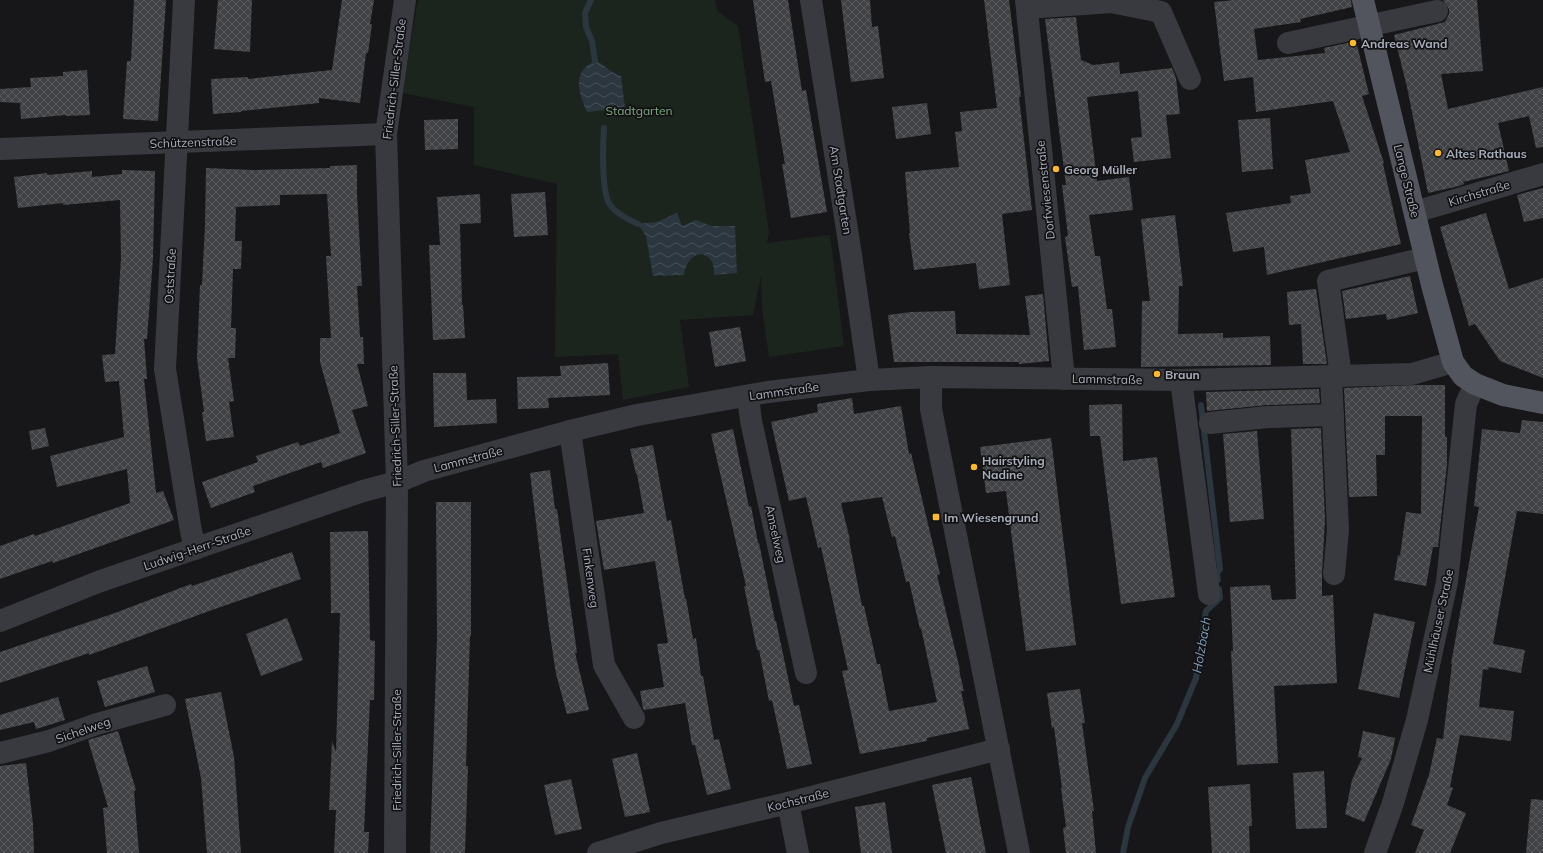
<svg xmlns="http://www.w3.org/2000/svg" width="1543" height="853" viewBox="0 0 1543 853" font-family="Mulish,sans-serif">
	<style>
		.park { fill: #1c251d }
		.water { fill: url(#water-waves) }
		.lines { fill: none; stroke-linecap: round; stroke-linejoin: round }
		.stream { stroke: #2b363e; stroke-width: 6 }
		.building { fill: url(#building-cross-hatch); fill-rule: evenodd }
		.minor { stroke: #393a40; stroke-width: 22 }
		.major { stroke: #53555e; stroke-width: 22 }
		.poi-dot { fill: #ffb829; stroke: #121214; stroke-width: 1.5 }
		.labels { text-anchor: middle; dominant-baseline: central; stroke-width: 3.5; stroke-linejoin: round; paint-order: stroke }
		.poi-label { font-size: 12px; font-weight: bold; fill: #a8adba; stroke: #121214; text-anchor: start }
		.street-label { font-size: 12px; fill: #a8adba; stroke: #121214 }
		.park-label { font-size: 12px; fill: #7da780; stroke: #121214 }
		.water-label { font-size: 13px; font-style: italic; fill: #7c9cb8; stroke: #121214 }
	</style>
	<defs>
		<pattern id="water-waves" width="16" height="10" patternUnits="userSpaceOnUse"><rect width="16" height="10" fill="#2b363e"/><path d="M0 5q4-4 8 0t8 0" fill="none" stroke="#475058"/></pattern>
		<pattern id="building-cross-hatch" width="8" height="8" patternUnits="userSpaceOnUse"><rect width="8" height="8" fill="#414246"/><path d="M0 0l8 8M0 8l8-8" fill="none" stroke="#5a5b5f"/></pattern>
	</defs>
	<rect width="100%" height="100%" fill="#171719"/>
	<!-- park -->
	<path class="park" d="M418,0H715L717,11L738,26L769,232L767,243L830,235L844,346L769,357L762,307L761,276L753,315L680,320L689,387L623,400L618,354L555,357L557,184L474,165V107L402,93Z"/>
	<!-- water -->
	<g class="water">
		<path d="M595,61C602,62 610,73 621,76L625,108L587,112C579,93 571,72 595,61Z"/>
		<path d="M677,213L682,226L696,220L712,226H735L737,273L714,275C714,270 714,263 710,259C698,246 685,262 684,275L653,276L646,236L638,224L657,222Z"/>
	</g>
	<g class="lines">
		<!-- stream -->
		<g class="stream">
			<path d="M591,0L585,13L586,27L592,41L595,61"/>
			<path d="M604,128C603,144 601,192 610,205C616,213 629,220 638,224"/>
			<path d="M1201,405L1220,569L1217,573L1218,580"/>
			<path d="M1123,853L1128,827L1145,778L1177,724L1196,678L1206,611L1220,598L1219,589"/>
		</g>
	</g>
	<!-- building -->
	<g class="building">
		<path d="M134,0H166L158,121L123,119L127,61H131Z"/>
		<path d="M218,0H252L250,52L214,49Z"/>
		<path d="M342,0H374L370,24H372L368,53H366L360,103L319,98V103L241,111V112L213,114L211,79L248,77V79L332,70Z"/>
		<path d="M753,0H788L802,91L806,90L827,212L791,218L782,164H785L771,81L765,82Z"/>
		<path d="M841,0H870L872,27L878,26L884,78L851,82Z"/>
		<path d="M984,0H1009L1021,97H1019L1032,210L1002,214L1010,285L979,289L976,263L914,270L909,233H910L905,172L959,167L955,132L962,131L960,112L997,108Z"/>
		<path d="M1234,0H1351L1352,7L1300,19L1301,22L1254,29L1258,60L1325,53L1324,48L1356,41L1369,94L1362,96L1384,163L1383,164L1401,244L1267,275L1264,247L1233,252L1226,213L1291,203L1290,196L1311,193L1305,160L1350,152L1333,101L1256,112L1253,77L1224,81L1214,2Z"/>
		<path d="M1443,0H1477L1483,71L1441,74L1448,109L1543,87V147L1536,148L1529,116L1498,123L1509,171L1463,182L1464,184L1459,186L1428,193L1407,87L1394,35L1445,22L1449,14V9Z"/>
		<path d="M1076,17L1081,60L1093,65L1119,62L1120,74L1172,68L1176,78L1180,114L1166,115L1171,158L1134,162L1131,138L1142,137L1138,91L1087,97L1097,181L1129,177L1133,210L1089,215L1095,256H1100L1107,309H1112L1116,347L1084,350L1078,286L1072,287L1065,237L1068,236L1062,185H1066L1045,19Z"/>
		<path d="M87,70L90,115L66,116V115L21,119L20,103L0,102V89L31,87L30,78L63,76V72Z"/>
		<path d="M927,103L931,134L896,139L892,107Z"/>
		<path d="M1270,118L1273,169L1242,172L1238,120Z"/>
		<path d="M458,119V149L425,150L424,120Z"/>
		<path d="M357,165V194L362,286H357L360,337H363L364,364H357L368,406L352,410L366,453L323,468L321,462L253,486L255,492L211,508L202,482L258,462L256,456L298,442L300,446L340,433L320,362V338H331L326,256H331L327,194L280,195V205L236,207L235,241H242L241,269H233L231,328H236L235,358H228L234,401L229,402L234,437L206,441L202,412H204L197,358L200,285H202L205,225L206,168L253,170L330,168V166Z"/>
		<path d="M122,170L155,171L153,258L147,339H144L147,379H144L156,493L163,491L174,520L53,563L52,561L0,579V546L34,534L35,536L130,503L127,469L57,487L50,456L124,437L119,381L105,382L102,355L115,354L121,258L120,200L63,205V203L18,208L14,177L47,173V175L92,171V177L122,174Z"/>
		<path d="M1543,188V218L1524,222L1517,195Z"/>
		<path d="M545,192L548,235L514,237L511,194Z"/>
		<path d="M480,194L481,223L460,224L462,305H463L465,338L433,340L429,245H440L437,197Z"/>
		<path d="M1486,213L1509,289L1543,278V378L1500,361L1475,324L1469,326L1440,227Z"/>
		<path d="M1175,215L1183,286H1179L1178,334L1223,333V338L1270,336L1271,365L1141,367L1142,301H1150L1141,219Z"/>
		<path d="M1410,276L1418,313L1387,320L1386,314L1346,319L1342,291Z"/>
		<path d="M1316,289L1327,364H1303L1301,324L1289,325L1287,292Z"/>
		<path d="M1043,294L1049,361L1019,364V362H894L888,315L911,312L955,311L956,334L1030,335L1025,296Z"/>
		<path d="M740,327L746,361L715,367L709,332Z"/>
		<path d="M608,363L610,395L548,398L549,408L518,409L517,377L561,376L560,366Z"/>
		<path d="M433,373H466L467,400L496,399L497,423L434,427Z"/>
		<path d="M1418,385H1445V437H1447V464L1438,547H1433L1426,586L1394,580L1398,555L1400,556L1406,512L1421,514L1422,416H1385V455H1376L1377,496L1349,497L1344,388Z"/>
		<path d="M1319,389L1320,403L1267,405L1207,411L1206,392Z"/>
		<path d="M852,398L854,414L901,406L909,454L911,453L940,574L937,575L960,670H959L964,691H961L969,729L927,738V741L860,754L842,671L848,670L821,547L818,548L806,497L789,501L771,422L818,412L817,404ZM882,497L892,537L895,536L906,582L909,581L920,629L921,628L937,702L889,711L880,664H877L864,606H862L849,540H850L841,503Z"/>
		<path d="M1122,404L1123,461L1157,457L1175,597L1121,604L1100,436H1090L1089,405Z"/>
		<path d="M1522,420L1543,422V514L1517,511L1493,644L1525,650L1521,673L1489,667L1488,670L1483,669L1479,707L1514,711L1511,741L1460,735L1450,787L1453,788L1447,805L1466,813L1450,853H1415L1424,830L1411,825L1429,775L1437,738L1443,739L1452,664H1451L1479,507L1474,506L1482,429L1520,433Z"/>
		<path d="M45,428L49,446L32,450L29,431Z"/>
		<path d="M1321,428L1325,519L1322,573V596L1333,595L1337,683L1274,686L1278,763L1237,765L1231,651H1233L1230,587L1270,585L1272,600L1296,599L1291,429Z"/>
		<path d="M733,429L749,507L751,506L758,543H759L775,621H776L794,706L799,705L812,764L787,769L772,700L769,701L759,650H757L744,586H746L711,434Z"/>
		<path d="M1257,431L1264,519L1230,522L1223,434Z"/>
		<path d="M1051,438L1076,645L1026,651L1006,491L986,493L980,447Z"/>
		<path d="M653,445L667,521L671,520L685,599L686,598L693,639L696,638L701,676H703L714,740L719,739L731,789L707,795L695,745H692L685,703L644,710L643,708L640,691L664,687L657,644L668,643L655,561L604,570L596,521L644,513L637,474H636L630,449Z"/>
		<path d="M550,470L555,509H557L577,653H575L589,710L567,714L556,674L548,621L530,473Z"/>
		<path d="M436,502H471V636H470L466,766H468L465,853H430L437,636Z"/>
		<path d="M368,531L370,640L375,641L374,700H370L364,832H369L368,853H334L336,810H329L332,741L336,752L340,613H331L330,532Z"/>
		<path d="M292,552L301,579L212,610L89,655V653L0,683V652L115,613L191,584L192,586Z"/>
		<path d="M1374,613L1415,622L1399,698L1358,689Z"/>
		<path d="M287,618L303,660L261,676L246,634Z"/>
		<path d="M147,666L155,692L105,707L97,681Z"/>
		<path d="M1080,689L1085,723H1082L1094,811H1092L1096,853H1066L1063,828L1066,827L1061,788H1062L1054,727L1052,728L1047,693Z"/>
		<path d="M221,692L234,757L241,853H207L201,778L185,699Z"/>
		<path d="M58,697L65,720L36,729L34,722L0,730V715Z"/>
		<path d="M118,731L136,790L134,791L139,853H107L103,808L108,807L88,740Z"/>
		<path d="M1363,731L1395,738L1391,759L1364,822L1345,814L1352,780L1362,758L1358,757Z"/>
		<path d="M637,753L650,812L625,817L612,759Z"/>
		<path d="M26,763L33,824L34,853H0V766Z"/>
		<path d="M1324,771L1327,828L1296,829L1293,773Z"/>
		<path d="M971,777L986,853H946L932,785Z"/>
		<path d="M571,779L582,829L555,835L544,785Z"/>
		<path d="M1250,784L1252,826H1249L1250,853H1212L1208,787Z"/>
		<path d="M1531,799L1543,800V853H1526Z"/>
		<path d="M885,802L892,853H861L855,807Z"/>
	</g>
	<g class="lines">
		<!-- minor -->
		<g class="minor">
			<path d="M184,0L165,369L191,531L195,549"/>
			<path d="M811,0L851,255L869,380"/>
			<path d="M1026,0L1064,379"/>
			<path d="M1027,8L1111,2L1161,12L1190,79"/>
			<path d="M1288,43L1437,11"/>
			<path d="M0,149L386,134"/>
			<path d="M1415,212L1543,174"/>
			<path d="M1331,376L1338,530L1334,574"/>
			<path d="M1341,376L1328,281L1425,258"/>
			<path d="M931,377V409L1019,853"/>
			<path d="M1181,380L1209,594"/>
			<path d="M748,396L751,421L806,673"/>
			<path d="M1210,423L1268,417L1333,415"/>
			<path d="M570,431L604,665L634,718"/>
			<path d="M0,621L98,582L363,491L397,482L424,471L570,431L637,415L768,392L869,380L931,377L1181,380L1412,374L1453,362"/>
			<path d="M0,753L49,741L97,724L165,705"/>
			<path d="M788,803L798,853"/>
			<path d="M395,853L397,482L386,134L405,0"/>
			<path d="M598,853L661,833L788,803L999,749"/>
			<path d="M1375,853L1393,803L1417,720L1447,582L1466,404L1475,384"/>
		</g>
		<!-- major -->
		<path class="major" d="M1363,0L1432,285L1453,362L1463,376L1475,384L1503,395L1543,403"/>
	</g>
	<!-- markers -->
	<g class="poi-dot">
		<circle cx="1353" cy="43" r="4"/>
		<circle cx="1438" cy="153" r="4"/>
		<circle cx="1056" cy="169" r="4"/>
		<circle cx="1157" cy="374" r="4"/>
		<circle cx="974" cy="467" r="4"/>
		<rect x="932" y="513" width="8" height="8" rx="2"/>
	</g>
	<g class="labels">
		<!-- poi labels -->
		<g class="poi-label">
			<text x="1361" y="43">Andreas Wand</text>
			<text x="1446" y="153">Altes Rathaus</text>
			<text x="1064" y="169">Georg Müller</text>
			<text x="1165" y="374">Braun</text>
			<text x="982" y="460">Hairstyling<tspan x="982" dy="14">Nadine</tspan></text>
			<text x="944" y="517">Im Wiesengrund</text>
		</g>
		<!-- street labels -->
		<g class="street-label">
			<text transform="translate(394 79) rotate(-83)">Friedrich-Siller-Straße</text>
			<text transform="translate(193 142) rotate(-2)">Schützenstraße</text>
			<text transform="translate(1407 181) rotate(76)">Lange Straße</text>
			<text transform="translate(841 190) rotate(81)">Am Stadtgarten</text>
			<text transform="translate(1045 190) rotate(-96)">Dorfwiesenstraße</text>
			<text transform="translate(1479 193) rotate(-17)">Kirchstraße</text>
			<text transform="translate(170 276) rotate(-87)">Oststraße</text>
			<text transform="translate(1107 379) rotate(1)">Lammstraße</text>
			<text transform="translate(784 391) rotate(-8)">Lammstraße</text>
			<text transform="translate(395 426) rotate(-92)">Friedrich-Siller-Straße</text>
			<text transform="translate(468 459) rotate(-15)">Lammstraße</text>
			<text transform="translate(776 534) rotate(78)">Amselweg</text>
			<text transform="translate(197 548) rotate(-19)">Ludwig-Herr-Straße</text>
			<text transform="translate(591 578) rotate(82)">Finkenweg</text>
			<text transform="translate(1438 621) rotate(-78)">Mühlhäuser Straße</text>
			<text transform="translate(83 730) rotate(-19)">Sichelweg</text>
			<text transform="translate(396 750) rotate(-90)">Friedrich-Siller-Straße</text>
			<text transform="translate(798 800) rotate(-14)">Kochstraße</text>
		</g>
		<!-- park labels -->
		<g class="park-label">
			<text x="639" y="110">Stadtgarten</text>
		</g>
		<!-- water labels -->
		<g class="water-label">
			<text transform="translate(1201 645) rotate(-80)">Holzbach</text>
		</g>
	</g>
</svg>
